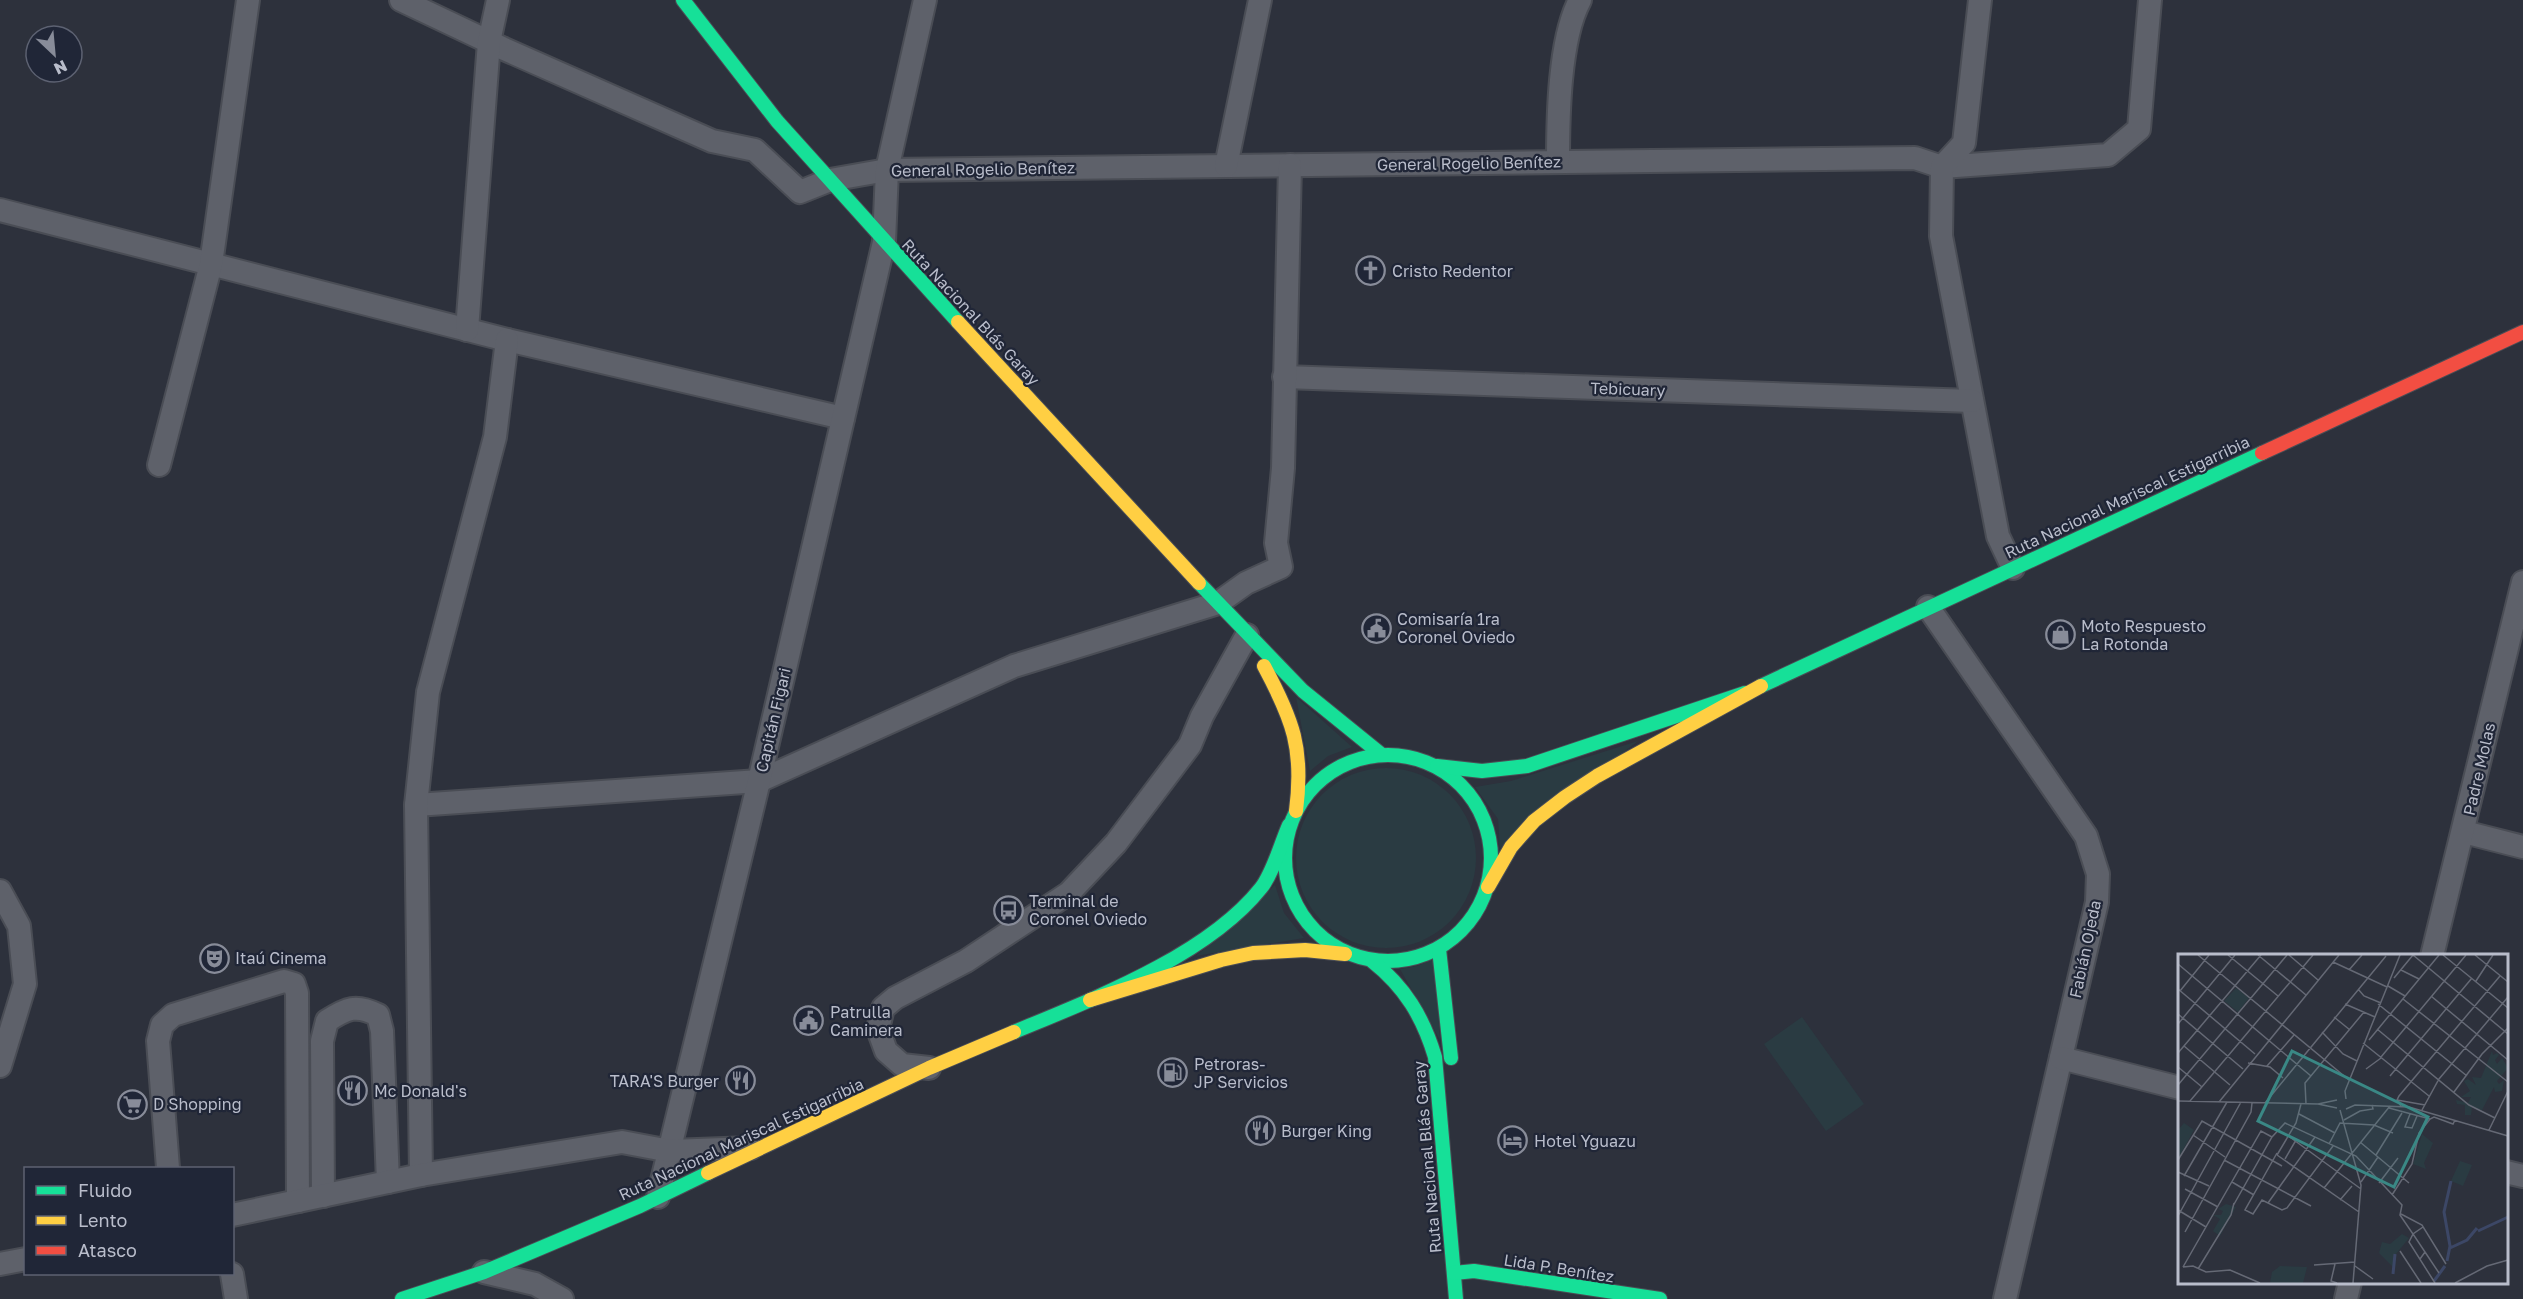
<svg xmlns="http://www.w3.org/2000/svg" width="2523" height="1299" viewBox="0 0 2523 1299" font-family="'Golos Text',sans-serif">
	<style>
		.green { fill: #2a3b42 }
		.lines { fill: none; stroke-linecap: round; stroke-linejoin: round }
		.street-casing { stroke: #4a4d55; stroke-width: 26 }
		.fast-casing { stroke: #4a4d55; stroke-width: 16 }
		.slow-casing { stroke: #4a4d55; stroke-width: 16 }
		.jam-casing { stroke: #4a4d55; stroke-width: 16 }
		.street { stroke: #5e616a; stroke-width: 22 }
		.fast { stroke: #16e098; stroke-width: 14 }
		.slow { stroke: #ffcf43; stroke-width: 14 }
		.jam { stroke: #f24e42; stroke-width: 14 }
		.labels { text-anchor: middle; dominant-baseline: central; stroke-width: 4.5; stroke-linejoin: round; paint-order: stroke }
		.street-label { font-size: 16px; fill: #b9bdcb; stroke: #202637 }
		.poi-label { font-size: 16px; fill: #b9bdcb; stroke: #202637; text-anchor: start }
		.inset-river { fill: none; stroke: #3c4766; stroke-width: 3 }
		.inset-road { fill: none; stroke: #656975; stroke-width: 1.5 }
		.view { fill: #3a8885; fill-opacity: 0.15; stroke: #3a8885; stroke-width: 3 }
		.inset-edge { fill: none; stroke: #b9bdcb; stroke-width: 3 }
	</style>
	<rect width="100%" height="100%" fill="#2d313c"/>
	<!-- green -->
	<g class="green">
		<path d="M1296,697L1352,747L1328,756L1310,771Z"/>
		<path d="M1638,741L1500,848L1498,819L1475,787L1511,781Z"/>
		<circle cx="1386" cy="858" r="90"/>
		<path d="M1275,885L1284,913L1304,938L1196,956Z"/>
		<path d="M1435,958L1440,1040L1400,969L1417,966Z"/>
		<path d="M1802,1017L1864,1104L1826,1131L1764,1044Z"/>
	</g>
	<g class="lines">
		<defs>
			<g id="street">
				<path d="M401,0L502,48L712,141L755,150L800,192L830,180L887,170L1915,158L1942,167L2108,155L2139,129L2150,0"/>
				<path d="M1980,0L1964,143L1942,167L1941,236L1998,536L2013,568"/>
				<path d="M1558,162C1558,117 1559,39 1580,0"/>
				<path d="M1226,166L1260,0"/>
				<path d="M0,210L507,340L843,418"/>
				<path d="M467,330L489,42L498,0"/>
				<path d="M1284,377L1972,401"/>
				<path d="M159,465L211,264L248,0"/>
				<path d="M1928,607L2086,836L2098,874L2097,902L2005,1299"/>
				<path d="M416,805L759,781L1014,666L1218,603L1246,583L1281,567L1276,543L1283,468L1290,165"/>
				<path d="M2464,832L2523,847"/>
				<path d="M0,891L19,926L25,984L0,1066"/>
				<path d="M2432,956L2523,582"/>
				<path d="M2061,1058L2180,1088"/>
				<path d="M929,1068L902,1065L886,1051L878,1029L883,1008L895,998L966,961L1069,893L1116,843L1190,745L1202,716L1247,635"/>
				<path d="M168,1168L158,1041L162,1025L173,1015L284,981L294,984L297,993L298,1201"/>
				<path d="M2506,1172L2523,1176"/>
				<path d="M421,1175L416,805L428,692L495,437L507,340"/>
				<path d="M323,1196L322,1041L327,1021C347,1008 356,1004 378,1015L382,1031L388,1182"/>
				<path d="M658,1197L759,781L884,242L887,170L925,0"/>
				<path d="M232,1215L421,1175L622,1142L670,1151L751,1148"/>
				<path d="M0,1264L26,1259"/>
				<path d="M484,1272L535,1284L562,1299"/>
				<path d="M232,1274L236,1299"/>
				<path d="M2346,1299L2350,1282"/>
			</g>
			<g id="fast">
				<path d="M683,0L777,121L958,322"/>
				<path d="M1199,583L1303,691L1382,755"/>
				<path d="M1761,686L2262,453"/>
				<circle cx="1388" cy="858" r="103"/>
				<path d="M1437,766L1482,771L1527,766L1745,693"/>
				<path d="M1439,949L1451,1058"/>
				<path d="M1372,961C1405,987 1423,1017 1435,1057L1456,1299"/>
				<path d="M1014,1032C1093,999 1207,956 1261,888C1273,873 1281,843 1289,825"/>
				<path d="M1454,1273L1474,1271L1660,1299"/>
				<path d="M402,1299L484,1272L640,1206L708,1173"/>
			</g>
			<g id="slow">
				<path d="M958,322L1199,583"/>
				<path d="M1264,666C1293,720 1304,749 1296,811"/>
				<path d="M1488,887L1511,847L1534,821L1565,797L1597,776L1761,686"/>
				<path d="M1090,1000L1221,960L1253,953L1305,950L1345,954"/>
				<path d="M708,1173L929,1068L1014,1032"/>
			</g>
			<path id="jam" d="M2262,453L2523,332"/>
		</defs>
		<!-- street casing -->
		<use href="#street" class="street-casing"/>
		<!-- fast casing -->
		<use href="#fast" class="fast-casing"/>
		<!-- slow casing -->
		<use href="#slow" class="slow-casing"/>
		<!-- jam casing -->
		<use href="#jam" class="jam-casing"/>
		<!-- street -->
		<use href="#street" class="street"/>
		<!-- fast -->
		<use href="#fast" class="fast"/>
		<!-- slow -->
		<use href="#slow" class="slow"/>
		<!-- jam -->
		<use href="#jam" class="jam"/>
	</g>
	<!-- icons -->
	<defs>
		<symbol id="church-ring" viewBox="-11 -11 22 22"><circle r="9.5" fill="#202637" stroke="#888c99" stroke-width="1.5"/><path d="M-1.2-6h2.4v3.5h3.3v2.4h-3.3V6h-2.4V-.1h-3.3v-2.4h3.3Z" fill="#888c99"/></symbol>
		<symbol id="civic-ring" viewBox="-11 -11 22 22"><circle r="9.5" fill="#202637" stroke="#888c99" stroke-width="1.5"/><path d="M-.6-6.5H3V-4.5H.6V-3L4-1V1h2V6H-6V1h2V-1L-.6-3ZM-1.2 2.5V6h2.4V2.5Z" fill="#888c99"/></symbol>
		<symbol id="shop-ring" viewBox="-11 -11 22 22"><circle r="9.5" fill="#202637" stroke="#888c99" stroke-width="1.5"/><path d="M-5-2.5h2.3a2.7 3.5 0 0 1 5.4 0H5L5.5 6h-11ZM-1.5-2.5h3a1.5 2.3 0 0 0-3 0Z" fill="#888c99"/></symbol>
		<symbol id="bus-ring" viewBox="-11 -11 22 22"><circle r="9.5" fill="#202637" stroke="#888c99" stroke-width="1.5"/><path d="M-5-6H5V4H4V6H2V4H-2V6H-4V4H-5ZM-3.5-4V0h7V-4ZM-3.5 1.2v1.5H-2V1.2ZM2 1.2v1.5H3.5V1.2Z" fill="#888c99"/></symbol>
		<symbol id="theatre-ring" viewBox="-11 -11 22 22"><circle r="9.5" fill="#202637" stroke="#888c99" stroke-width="1.5"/><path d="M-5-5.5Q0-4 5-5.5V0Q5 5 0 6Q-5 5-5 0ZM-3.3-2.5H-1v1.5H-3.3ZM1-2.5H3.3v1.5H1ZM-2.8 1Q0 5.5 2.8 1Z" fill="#888c99"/></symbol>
		<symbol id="fuel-ring" viewBox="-11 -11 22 22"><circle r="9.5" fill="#202637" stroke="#888c99" stroke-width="1.5"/><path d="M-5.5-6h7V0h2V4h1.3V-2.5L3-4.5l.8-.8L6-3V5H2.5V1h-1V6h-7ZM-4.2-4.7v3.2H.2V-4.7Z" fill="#888c99"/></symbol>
		<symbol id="restaurant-ring" viewBox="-11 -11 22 22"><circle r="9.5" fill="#202637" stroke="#888c99" stroke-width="1.5"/><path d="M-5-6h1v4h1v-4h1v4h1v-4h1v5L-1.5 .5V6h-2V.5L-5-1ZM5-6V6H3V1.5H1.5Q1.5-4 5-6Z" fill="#888c99"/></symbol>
		<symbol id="supermarket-ring" viewBox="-11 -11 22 22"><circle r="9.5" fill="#202637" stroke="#888c99" stroke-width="1.5"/><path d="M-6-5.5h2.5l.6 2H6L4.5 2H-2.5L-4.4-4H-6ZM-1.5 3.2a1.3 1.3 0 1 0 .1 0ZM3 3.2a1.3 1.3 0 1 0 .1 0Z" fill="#888c99"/></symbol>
		<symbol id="hotel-ring" viewBox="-11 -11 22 22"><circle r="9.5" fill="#202637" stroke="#888c99" stroke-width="1.5"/><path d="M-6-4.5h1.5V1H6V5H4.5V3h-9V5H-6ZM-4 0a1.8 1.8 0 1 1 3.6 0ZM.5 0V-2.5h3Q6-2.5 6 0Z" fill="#888c99"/></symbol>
	</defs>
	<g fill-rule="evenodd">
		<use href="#church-ring" x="1354" y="254" width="33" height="33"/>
		<use href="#civic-ring" x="1360" y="612" width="33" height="33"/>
		<use href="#shop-ring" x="2044" y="618" width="33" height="33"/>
		<use href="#bus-ring" x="992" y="894" width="33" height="33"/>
		<use href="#theatre-ring" x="198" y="942" width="33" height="33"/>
		<use href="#civic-ring" x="792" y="1004" width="33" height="33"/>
		<use href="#fuel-ring" x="1156" y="1056" width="33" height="33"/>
		<use href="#restaurant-ring" x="724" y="1064" width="33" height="33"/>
		<use href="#restaurant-ring" x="336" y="1074" width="33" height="33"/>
		<use href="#supermarket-ring" x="116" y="1088" width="33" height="33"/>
		<use href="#restaurant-ring" x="1244" y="1114" width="33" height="33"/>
		<use href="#hotel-ring" x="1496" y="1124" width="33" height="33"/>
	</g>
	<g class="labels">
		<!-- street labels -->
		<g class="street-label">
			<text transform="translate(1469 163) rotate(-1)">General Rogelio Benítez</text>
			<text transform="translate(983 169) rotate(-1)">General Rogelio Benítez</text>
			<text transform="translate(971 312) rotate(47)">Ruta Nacional Blás Garay</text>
			<text transform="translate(1628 389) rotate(2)">Tebicuary</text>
			<text transform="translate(2127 497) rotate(-25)">Ruta Nacional Mariscal Estigarribia</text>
			<text transform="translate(773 720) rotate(-77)">Capitán Figari</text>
			<text transform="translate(2479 769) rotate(-77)">Padre Molas</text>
			<text transform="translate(2085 949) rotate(-78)">Fabián Ojeda</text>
			<text transform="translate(741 1139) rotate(-25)">Ruta Nacional Mariscal Estigarribia</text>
			<text transform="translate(1427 1157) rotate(-95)">Ruta Nacional Blás Garay</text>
			<text transform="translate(1559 1268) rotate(9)">Lida P. Benítez</text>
		</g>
		<!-- poi labels -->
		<g class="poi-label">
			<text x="1392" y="271">Cristo Redentor</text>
			<text x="1397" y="619">Comisaría 1ra<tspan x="1397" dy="18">Coronel Oviedo</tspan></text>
			<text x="2081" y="626">Moto Respuesto<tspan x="2081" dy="18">La Rotonda</tspan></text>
			<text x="1029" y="901">Terminal de<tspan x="1029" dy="18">Coronel Oviedo</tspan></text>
			<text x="235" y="958">Itaú Cinema</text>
			<text x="830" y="1012">Patrulla<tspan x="830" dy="18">Caminera</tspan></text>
			<text x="1194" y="1064">Petroras-<tspan x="1194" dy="18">JP Servicios</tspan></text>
			<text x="719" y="1081" text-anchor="end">TARA'S Burger</text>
			<text x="374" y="1091">Mc Donald's</text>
			<text x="153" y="1104">D Shopping</text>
			<text x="1281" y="1131">Burger King</text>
			<text x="1534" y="1141">Hotel Yguazu</text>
		</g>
	</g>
	<!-- overview -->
	<g transform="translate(2178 954)">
		<rect width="330" height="330" fill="#2d313c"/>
		<path d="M58,34L71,44L60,58L46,47ZM314,97L315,101L319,99L321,101L317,106L319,110L324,104L330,114L319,127L321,130L326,126L324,137L317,138L316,133L304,156L294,153L293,161H287V151L279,150L278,146L290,149L293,143H283L292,137L286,127L290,125L298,131L294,123L303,124ZM6,169L16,176L0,205V176ZM244,180L255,189L246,209L248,215L235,210ZM282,207L294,211L285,232L273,227ZM48,250L58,253L42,282L35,277L42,265L35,261H43L45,257L40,255ZM224,280L231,284L218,300L217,315L201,299L204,288L212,290ZM102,312L129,313L125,329H92L94,318Z" fill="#2a3b42"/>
		<path class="inset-river" d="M300,277L330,263M272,294L289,286L299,274M269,307L272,292L266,258L273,227M215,320L217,300M256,327L267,312"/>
		<path class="inset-road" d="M20,1L171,126M50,1L100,42M80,1L128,41M111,1L140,26M235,1L330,80M265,1L330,54M297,1L330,28M155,8L209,33M0,10L133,122M171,16L184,1M223,16L241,25M216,24L235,1M298,27L315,1M210,32L227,42M0,35L77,100M180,35L186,42L203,49M2,37L31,1M253,42L330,106M225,45L330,128M167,50L197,63M200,50L289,122M0,60L65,115M156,63L172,76M0,70L57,1M199,75L291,151L317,164M144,78L165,100L179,107M191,86L261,1M185,89L251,142M6,92L52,131M0,99L83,1M203,103L288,1M70,109L92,113L105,124M89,112L116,81M0,113L24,133M188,115L203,104M212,122L294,24M0,131L109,1M276,138L304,100L330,74M168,145L167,137L222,1M219,146L247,151M0,147L140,150L159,146M12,147L135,1M41,148L161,1M87,149L208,2M128,150L127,129L186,58M140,150L159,154M223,152L219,146L221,142L322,22M211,154L252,165M168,155L177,151L231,153L330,182M162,156L183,231L175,329M244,156L261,125L330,43M121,160L157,179M232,160L227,173L234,174L239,162M166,166L182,157L195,155L194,151M311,176L330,137M15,181L47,203M109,181L183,235M182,188L231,229M151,190L162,169L196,171L215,179M99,199L67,256L75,260L84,246L104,256L109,254L155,192M99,201L181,258M99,201L118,169L123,150M198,201L224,159M107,205L118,186M0,206L24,167L104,212M46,206L133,252M0,218L31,232M6,222L49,148M54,228L76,241M183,228L200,203M201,229L220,204M146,234L212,152M7,235L40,253M214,241L234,210L241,179L252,165L256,163L275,170L277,166M162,246L174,232M90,249L137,183M55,252L94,183L107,169L178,202L224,251L222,261L235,280L231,288L257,329M0,256L28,273M223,260L244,271L268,310M0,262L63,148M7,278L73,158L74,149M222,297L243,329M247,298L261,319M242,305L247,298L235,280L245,273M157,310L153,327L159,329M136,311L177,308M177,312L195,325M5,313L83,177L94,183M5,313L15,312L28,318L52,316L82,329M20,315L53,261L56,249M277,329L309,312L330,306"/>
		<path class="view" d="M114,97L250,163L216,233L80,167Z"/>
		<rect width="330" height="330" class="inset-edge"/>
	</g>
	<!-- legend -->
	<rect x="24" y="1167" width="210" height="108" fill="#202637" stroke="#5d6272" stroke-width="1.5"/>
	<rect x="36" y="1186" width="30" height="9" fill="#16e098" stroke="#5d6272" stroke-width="1.5"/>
	<text x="78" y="1197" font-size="18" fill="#b9bdcb">Fluido</text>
	<rect x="36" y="1216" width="30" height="9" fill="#ffcf43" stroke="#5d6272" stroke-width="1.5"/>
	<text x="78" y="1227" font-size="18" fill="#b9bdcb">Lento</text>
	<rect x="36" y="1246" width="30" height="9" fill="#f24e42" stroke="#5d6272" stroke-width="1.5"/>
	<text x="78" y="1257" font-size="18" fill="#b9bdcb">Atasco</text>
	<!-- north arrow -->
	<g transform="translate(54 54) rotate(154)"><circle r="28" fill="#202637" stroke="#5d6272" stroke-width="1.5"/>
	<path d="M0-4.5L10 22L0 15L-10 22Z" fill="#888c99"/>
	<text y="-9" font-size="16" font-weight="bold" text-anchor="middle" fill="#b9bdcb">N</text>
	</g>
</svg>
